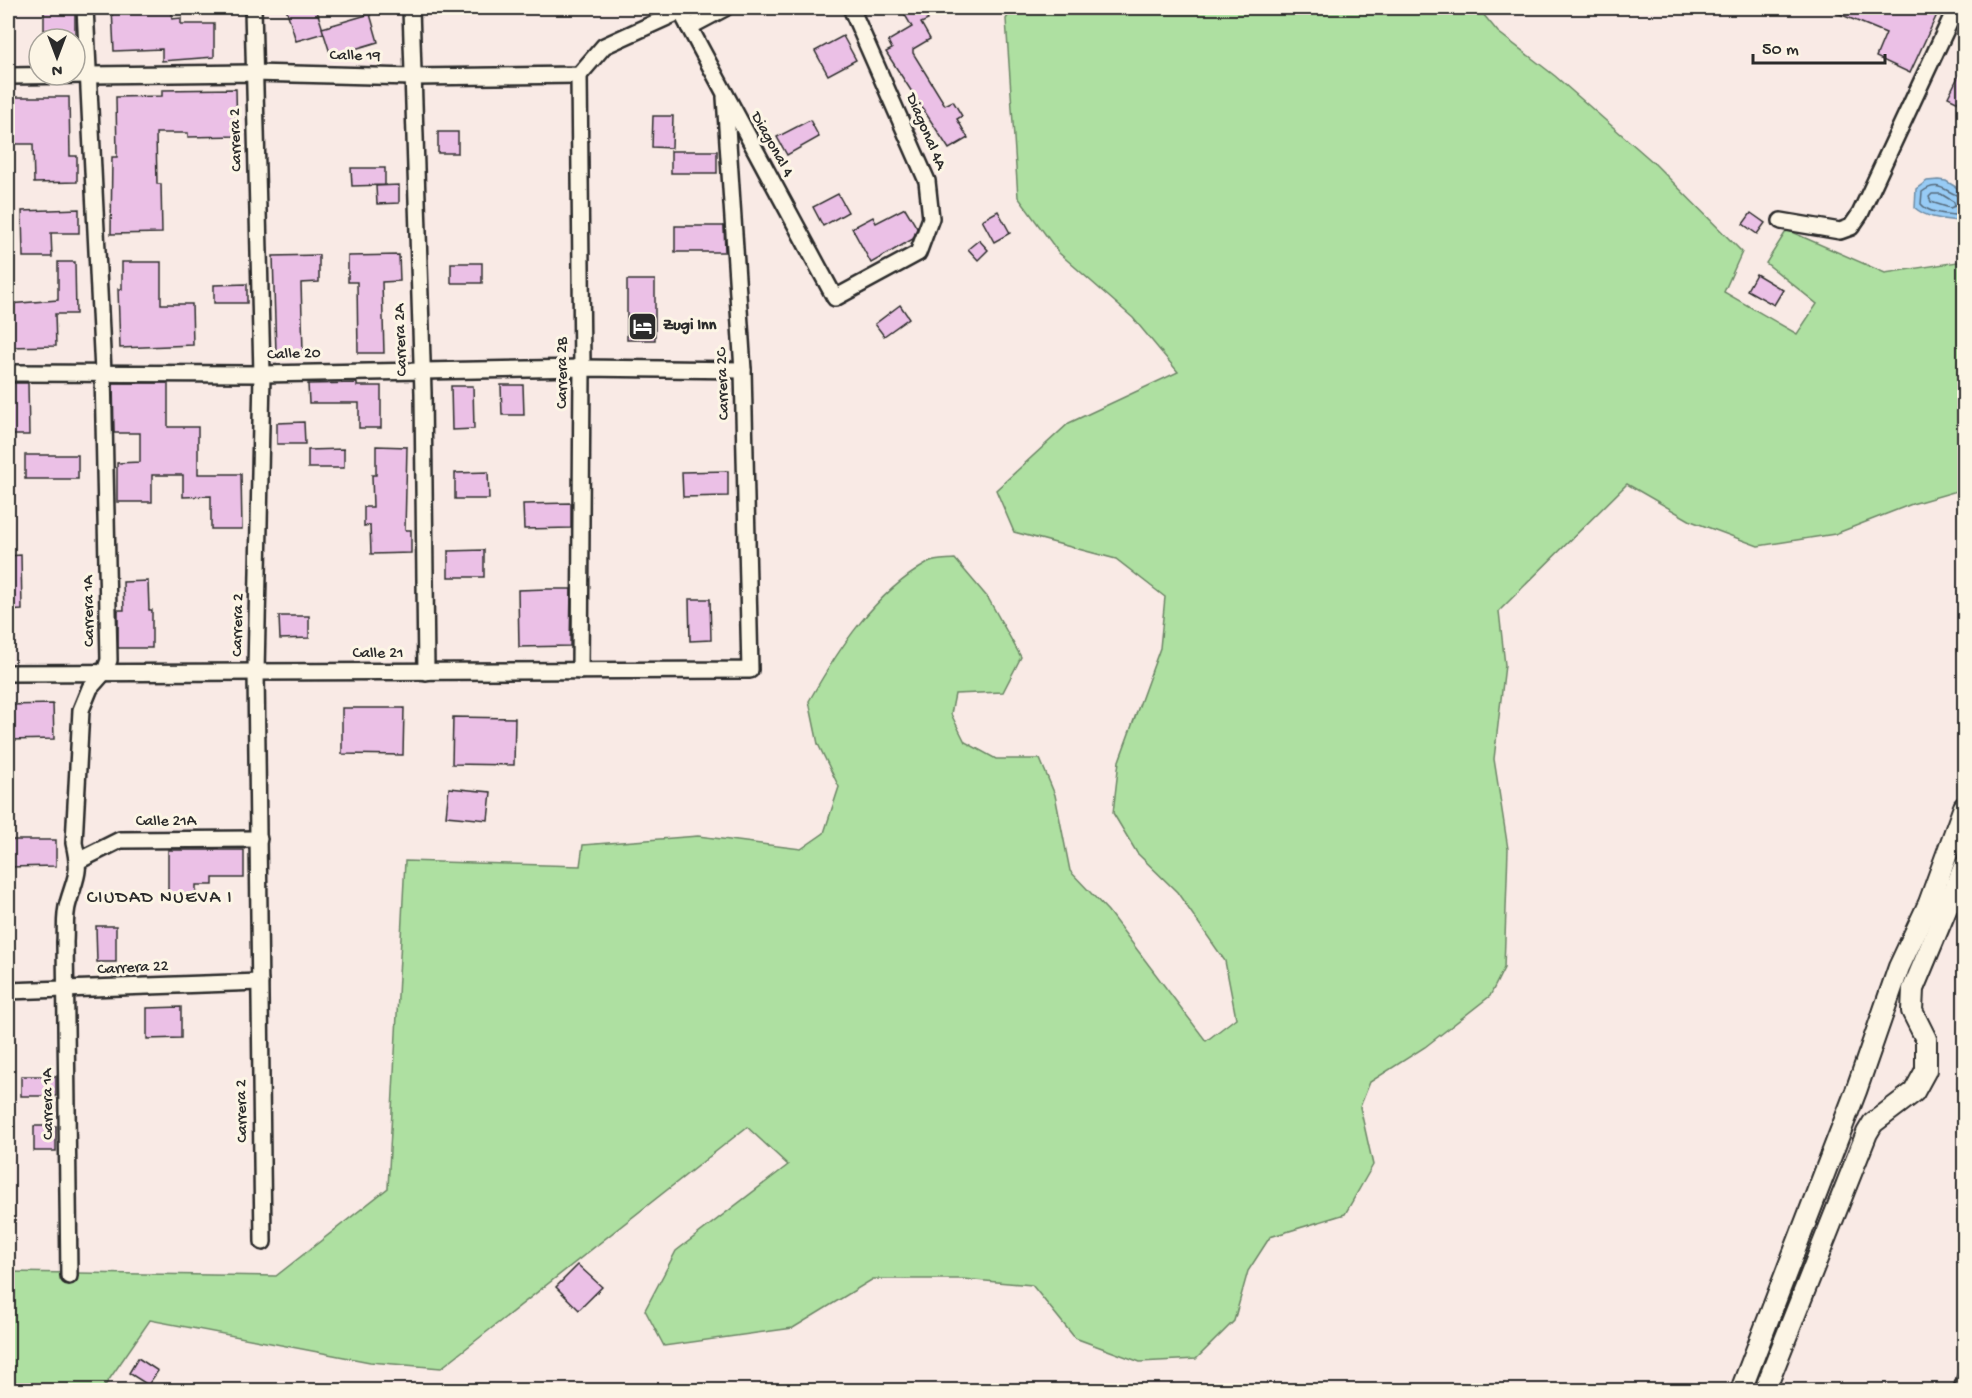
<svg xmlns="http://www.w3.org/2000/svg" width="1972" height="1398" viewBox="0 0 1972 1398" font-family="'Gochi Hand',sans-serif">
	<style>
		.green { fill: #aee0a1; stroke: #6c8666; stroke-width: 1.5 }
		.water { fill: #97cbf5; stroke: #6c8ba4; stroke-width: 1.5 }
		.lines { fill: none; stroke-linecap: round; stroke-linejoin: round }
		.shore { stroke: #566b7c; stroke-width: 1.5 }
		.building { fill: #ebc0e6; stroke: #2b2b2b; stroke-width: 1.5 }
		.pedestrian-casing { stroke: #2b2b2b; stroke-width: 15 }
		.minor-casing { stroke: #2b2b2b; stroke-width: 20 }
		.secondary-casing { stroke: #2b2b2b; stroke-width: 24 }
		.pedestrian { stroke: #fcf5e5; stroke-width: 10 }
		.minor { stroke: #fcf5e5; stroke-width: 15 }
		.secondary { stroke: #fcf5e5; stroke-width: 20 }
		.labels { text-anchor: middle; dominant-baseline: central; stroke-width: 6; stroke-linejoin: round; paint-order: stroke }
		.street-label { font-size: 16px; fill: #2b2b2b; stroke: #fcf5e5 }
		.poi-label { font-size: 16px; font-weight: bold; fill: #2b2b2b; stroke: #fcf5e5; text-anchor: start }
		.neighbourhood-label { font-size: 18px; letter-spacing: 1.5px; fill: #2b2b2b; stroke: #fcf5e5 }
	</style>
	<rect width="100%" height="100%" fill="#f9eae5"/>
	<filter id="ink" filterUnits="userSpaceOnUse"><feTurbulence type="fractalNoise" baseFrequency=".0167" numOctaves="2"/><feDisplacementMap in="SourceGraphic" scale="12" xChannelSelector="R" yChannelSelector="G"/><feConvolveMatrix kernelMatrix="1 2 1 2 8 2 1 2 1" color-interpolation-filters="sRGB"/></filter>
	<g filter="url(#ink)">
		<!-- green -->
		<path class="green" d="M1013,8H1478L1498,32L1555,76L1654,163L1742,252L1724,292L1797,334L1817,304L1766,263L1787,230L1885,273L1964,261V489L1912,504L1835,534L1758,546L1691,521L1627,484L1499,611L1505,665L1494,759L1508,849L1504,968L1490,996L1425,1047L1370,1082L1360,1107L1373,1165L1345,1214L1270,1237L1248,1271L1234,1321L1196,1359L1140,1362L1075,1338L1032,1285L963,1279H873L793,1328L664,1346L645,1310L676,1251L788,1165L747,1127L441,1368L370,1362L150,1320L102,1390H8V1272L276,1276L388,1188L405,861L580,866L583,845L698,836L801,849L824,833L839,787L818,744L809,701C838,650 874,593 928,563C935,559 947,560 955,559L988,598L1021,657L1003,692L955,694L951,714L965,742L996,759H1040L1055,795L1070,871L1108,911L1206,1041L1236,1018L1225,961L1177,892L1137,853L1113,813L1119,761L1160,648L1165,597L1116,559L1014,532L996,490L1069,423L1178,372L1133,318L1059,253L1018,197L1006,19Z"/>
		<!-- water -->
		<path class="water" d="M1938,180L1946,181L1964,192V222C1948,219 1929,220 1915,208L1916,189L1927,181Z"/>
		<g class="lines">
			<!-- shore -->
			<g class="shore">
				<path d="M1932,194H1941L1954,202L1955,206L1950,208L1931,202L1929,197Z"/>
				<path d="M1964,197C1947,195 1940,178 1922,192L1921,204C1930,215 1952,214 1964,216"/>
			</g>
		</g>
		<!-- building -->
		<g class="building">
			<path d="M44,8H75V39H48L47,30H44Z"/>
			<path d="M112,8H172V19L181,18V24H214V57L162,61V49L114,51Z"/>
			<path d="M286,8H316L324,33L296,41Z"/>
			<path d="M901,8H921L928,20L921,23L930,39L913,49V53L945,105L953,101L962,116L957,119L968,138L949,149L886,52L892,49L888,41L912,27Z"/>
			<path d="M1825,8H1940L1910,73L1876,57L1886,33Z"/>
			<path d="M370,14L378,42L331,56L322,28Z"/>
			<path d="M843,36L856,60L828,75L815,51Z"/>
			<path d="M1965,63V105L1948,97Z"/>
			<path d="M236,89L237,136L188,137V133H156L157,184H161L162,233L111,234L112,157H117L116,97L162,96V90Z"/>
			<path d="M8,97H69L70,156H77V182L34,183L33,144H8Z"/>
			<path d="M653,116H673L672,148L652,147Z"/>
			<path d="M810,120L819,137L787,155L777,137Z"/>
			<rect x="438" y="132" width="20" height="21"/>
			<rect x="671" y="151" width="46" height="22"/>
			<path d="M351,168H385V185L352,186Z"/>
			<path d="M399,185V203L377,204L376,186Z"/>
			<path d="M838,194L848,212L823,226L813,207Z"/>
			<path d="M905,208L917,228L913,239L871,263L852,228L873,217L876,223Z"/>
			<path d="M79,209V233H51L52,257H23L22,211Z"/>
			<path d="M998,211L1010,233L994,242L982,220Z"/>
			<path d="M1751,213L1765,223L1757,234L1743,224Z"/>
			<path d="M675,226H724L725,252H675Z"/>
			<path d="M979,240L988,250L978,260L968,249Z"/>
			<path d="M319,255V282L301,283L303,352H276L273,256Z"/>
			<path d="M399,255L400,281L382,282L384,353H358L357,282H348V256Z"/>
			<path d="M58,262H75L76,314H55L56,346L8,347V304L58,300Z"/>
			<path d="M122,262H161V304H192L193,345L120,348L118,289H122Z"/>
			<rect x="451" y="263" width="31" height="20"/>
			<path d="M1756,274L1783,290L1774,305L1747,290Z"/>
			<rect x="627" y="280" width="28" height="60"/>
			<path d="M247,284V303H214V285Z"/>
			<path d="M900,305L909,318L884,336L875,324Z"/>
			<path d="M8,383H28L29,435H8Z"/>
			<path d="M113,383H168V427H198V474H241L242,529H211V496L183,497V475H152V502H117V463L140,462V433H114Z"/>
			<path d="M357,383V386H381V428H359V403H309L308,384Z"/>
			<path d="M501,385H523L524,415H502Z"/>
			<path d="M451,386H473L474,429L452,430Z"/>
			<path d="M304,422L305,444H277V423Z"/>
			<path d="M376,446L407,447L405,530H411V553L371,554L370,525L364,526V507H373L372,475H376Z"/>
			<path d="M344,449V468H308V450Z"/>
			<rect x="25" y="455" width="53" height="24"/>
			<path d="M728,471V496L683,497L682,472Z"/>
			<path d="M488,472L489,499H455V473Z"/>
			<path d="M571,503V528L524,529L523,504Z"/>
			<path d="M484,550V577H448V551Z"/>
			<path d="M21,555L22,610L8,611V556Z"/>
			<path d="M148,581L149,610H152V648H118V610H124L123,582Z"/>
			<path d="M547,589H571L570,646L519,647L518,590Z"/>
			<path d="M689,599H710L711,640L690,641Z"/>
			<path d="M279,616H309V638L280,639Z"/>
			<path d="M53,704L54,739L8,740V705Z"/>
			<path d="M342,708H404L403,755L342,754Z"/>
			<path d="M453,717L515,718L514,765L452,764Z"/>
			<path d="M449,788L491,792L488,820L446,816Z"/>
			<path d="M8,840H56V866L8,867Z"/>
			<path d="M168,850H244V878H213V885H196V894H168Z"/>
			<path d="M96,926H116V962H97Z"/>
			<path d="M181,1007V1038L147,1039V1008Z"/>
			<rect x="21" y="1076" width="35" height="20"/>
			<rect x="34" y="1126" width="22" height="25"/>
			<path d="M578,1265L602,1287L579,1310L556,1287Z"/>
			<path d="M138,1358L158,1371L148,1385L129,1373Z"/>
		</g>
		<g class="lines">
			<defs>
				<path id="pedestrian" d="M1959,1390L1964,1375"/>
				<g id="minor">
					<path d="M253,8L262,374L256,672L263,1242"/>
					<path d="M411,8L423,393L426,672"/>
					<path d="M679,8L835,298L918,253L931,218L927,181L851,8"/>
					<path d="M689,27L725,8"/>
					<path d="M579,75L582,368L580,671"/>
					<path d="M8,76L253,73L413,77L579,75L604,46L681,11"/>
					<path d="M1781,221L1840,231L1851,227L1860,214L1956,8"/>
					<path d="M8,373L262,374L582,368L743,370"/>
					<path d="M8,673L750,670L743,370L725,97"/>
					<path d="M78,861L120,840L259,839"/>
					<path d="M8,991L260,982"/>
					<path d="M69,1276L65,942C66,930 64,915 68,903C76,875 81,874 74,843L81,710L90,688L105,671L109,660L103,372L85,8"/>
				</g>
				<g id="secondary">
					<path d="M1741,1390L1856,1091L1899,967L1929,903L1964,807"/>
					<path d="M1765,1390L1867,1133L1873,1123L1914,1092L1926,1070V1039L1912,1011L1913,989L1964,867"/>
				</g>
			</defs>
			<!-- pedestrian casing -->
			<use href="#pedestrian" class="pedestrian-casing"/>
			<!-- minor casing -->
			<use href="#minor" class="minor-casing"/>
			<!-- secondary casing -->
			<use href="#secondary" class="secondary-casing"/>
			<!-- pedestrian -->
			<use href="#pedestrian" class="pedestrian"/>
			<!-- minor -->
			<use href="#minor" class="minor"/>
			<!-- secondary -->
			<use href="#secondary" class="secondary"/>
		</g>
	</g>
	<!-- icons -->
	<defs>
		<symbol id="hotel-square" viewBox="-11 -11 22 22"><rect x="-9" y="-9" width="18" height="18" rx="4" fill="#2b2b2b" stroke="#fcf5e5"/><path d="M-6-4.5h1.5V1H6V5H4.5V3h-9V5H-6ZM-4 0a1.8 1.8 0 1 1 3.6 0ZM.5 0V-2.5h3Q6-2.5 6 0Z" fill="#fff"/></symbol>
	</defs>
	<g fill-rule="evenodd">
		<use href="#hotel-square" x="626" y="310" width="33" height="33"/>
	</g>
	<g class="labels">
		<!-- street labels -->
		<g class="street-label">
			<text transform="translate(355 57) rotate(1)">Calle 19</text>
			<text transform="translate(925 132) rotate(67)">Diagonal 4A</text>
			<text transform="translate(237 140) rotate(-92)">Carrera 2</text>
			<text transform="translate(771 145) rotate(61)">Diagonal 4</text>
			<text transform="translate(402 340) rotate(-92)">Carrera 2A</text>
			<text transform="translate(294 355) rotate(-2)">Calle 20</text>
			<text transform="translate(563 373) rotate(-90)">Carrera 2B</text>
			<text transform="translate(724 384) rotate(-92)">Carrera 2C</text>
			<text transform="translate(90 611) rotate(-91)">Carrera 1A</text>
			<text transform="translate(239 625) rotate(-89)">Carrera 2</text>
			<text x="378" y="654">Calle 21</text>
			<text x="166" y="822">Calle 21A</text>
			<text transform="translate(133 969) rotate(-3)">Carrera 22</text>
			<text transform="translate(49 1104) rotate(-91)">Carrera 1A</text>
			<text transform="translate(243 1111) rotate(-91)">Carrera 2</text>
		</g>
		<!-- poi labels -->
		<g class="poi-label">
			<text x="663" y="326">Zugi Inn</text>
		</g>
		<!-- neighbourhood labels -->
		<g class="neighbourhood-label">
			<text x="160" y="898">CIUDAD NUEVA I</text>
		</g>
	</g>
	<!-- margin -->
	<rect width="1972" height="1398" fill="none" stroke="#fcf5e5" stroke-width="30"/>
	<rect x="15" y="15" width="1942" height="1368" fill="none" stroke="#2b2b2b" stroke-width="2" filter="url(#ink)"/>
	<!-- north arrow -->
	<g transform="translate(57 57) rotate(180)"><circle r="28" fill="#fcf5e5" stroke="#a8a49b" stroke-width="1.5"/>
	<path d="M0-4.5L10 22L0 15L-10 22Z" fill="#2b2b2b"/>
	<text y="-9" font-size="16" font-weight="bold" text-anchor="middle" fill="#2b2b2b">N</text>
	</g>
	<!-- scale -->
	<path d="M1753 54v9h132v-9" fill="none" stroke="#2b2b2b" stroke-width="3"/>
	<text x="1762" y="54" font-size="18" fill="#2b2b2b" stroke="#fcf5e5" stroke-width="4.5" paint-order="stroke">50 m</text>
</svg>
